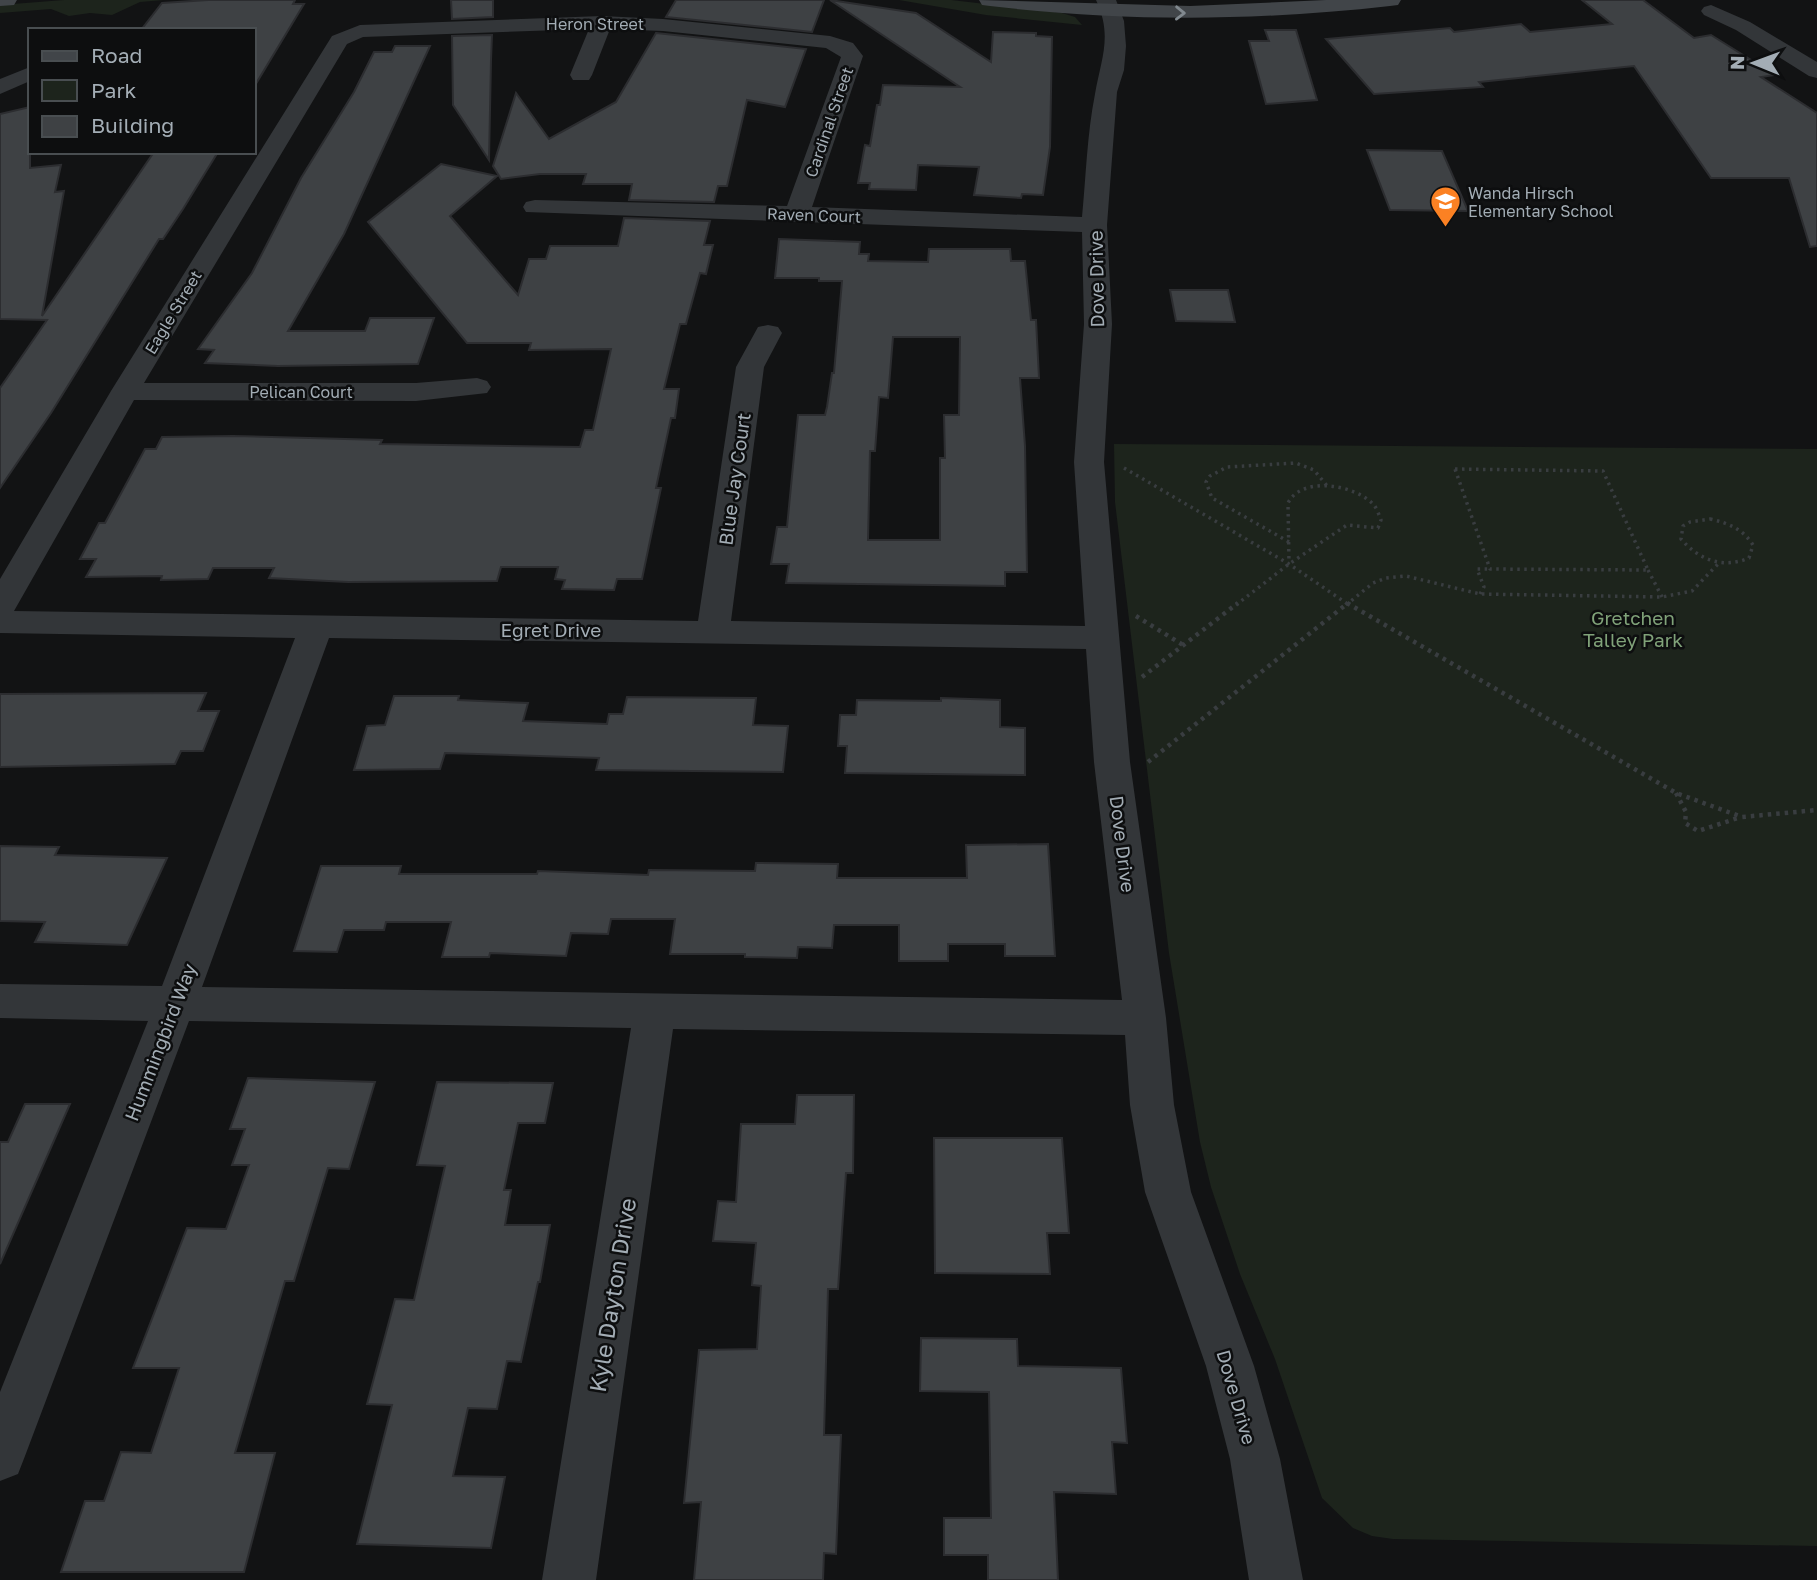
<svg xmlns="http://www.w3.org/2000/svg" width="1817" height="1580" viewBox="0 0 1817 1580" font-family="'Golos Text',sans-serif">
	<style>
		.green { fill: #1d241c }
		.building { fill: #3e4144; stroke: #2c2d30; stroke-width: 2; fill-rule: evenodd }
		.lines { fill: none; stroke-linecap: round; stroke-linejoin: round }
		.path-far1 { stroke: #393d40; stroke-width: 3.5; stroke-dasharray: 2.5 4.5; stroke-linecap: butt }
		.path { stroke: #393d40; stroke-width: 4.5; stroke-dasharray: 3.5 5; stroke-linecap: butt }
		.minor { fill: #333639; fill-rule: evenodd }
		.secondary { fill: #414549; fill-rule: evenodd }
		.oneway { stroke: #81898f }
		.labels { text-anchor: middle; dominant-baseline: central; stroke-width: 5; stroke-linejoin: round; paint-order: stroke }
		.far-street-label { font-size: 16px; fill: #a3adb5; stroke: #0d0e0f }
		.far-poi-label { font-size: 16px; fill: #a3adb5; stroke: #0d0e0f; text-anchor: start }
		.street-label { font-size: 19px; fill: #a3adb5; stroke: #0d0e0f }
		.park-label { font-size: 19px; fill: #80a279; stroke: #0d0e0f }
		.near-street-label { font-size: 23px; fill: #a3adb5; stroke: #0d0e0f }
	</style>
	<rect width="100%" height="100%" fill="#121314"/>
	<!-- green -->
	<g class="green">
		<path d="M64,0H164L140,2L112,15L90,13L69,16L51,9L0,13V5Z"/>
		<path d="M899,0H951L1062,13L1075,17L1082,25L986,15Z"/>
		<path d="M1114,444L1817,449V1546L1393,1539L1372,1536L1353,1528L1322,1498L1275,1359L1240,1274L1211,1187L1200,1142L1169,953L1115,502Z"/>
	</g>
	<!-- building -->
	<g class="building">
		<path d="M208,0H295L293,4H304L254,87V30H141L162,3Z"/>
		<path d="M451,0H493V17L452,19Z"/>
		<path d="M676,0H824L812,32L666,17Z"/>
		<path d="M830,0L916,13L991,62L993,32L1036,33V36L1052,37L1050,147L1043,195L1022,194L1021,198L974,195L979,167L918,165L916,190L869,189L870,183H858L865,145L870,146L877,105H880L883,85L960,87Z"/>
		<path d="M1582,0H1643L1694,38L1711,35L1775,75L1761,77L1817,113V246L1810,247L1789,178H1711L1634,66L1479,82L1483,87L1374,94L1326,39L1450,28L1454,32L1521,24L1530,32L1612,24Z"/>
		<path d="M1265,30H1296L1317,100L1266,104L1249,41H1269Z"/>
		<path d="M656,33L806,49L785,107L747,100L727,186H718L714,202L629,200L632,184H583L586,174H540L501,179L493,166L516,93L549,139L616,102Z"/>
		<path d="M492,35L491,60L489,160L453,105L452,36Z"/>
		<path d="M395,46H430L344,234L288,331H365L370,318H434L418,364L278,366L205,363L214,350L198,349L252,273L301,178L354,92L374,52H392Z"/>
		<path d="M30,107V168L61,165L55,192L64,191L42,316L154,152H218L183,209L163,239H159L51,413L0,488V388L47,320L0,319V114Z"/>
		<path d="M1367,150L1442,151L1468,211L1390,210Z"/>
		<path d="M441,164L497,176L450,216L518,295L529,259H546L550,246H618L624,218L710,221L704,245H713L706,274L700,273L686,324H680L664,389H679L675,418H671L656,488H661L642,579H617L614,590L562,589L565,580L555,579L558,567H501L497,581L348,582L269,578L274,568H213L208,579L161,580L162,576L86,577L96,559H80L99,523H105L145,449H156L162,437L233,436L382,440L380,444L580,447L585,430H593L611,349L529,350L531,343H467L368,222Z"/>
		<path d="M779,239L860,242L859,254H869L868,261L928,262L929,249H1010L1011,261H1025L1031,320H1036L1039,378H1020L1025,446L1027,572H1005V586L786,583L789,564H771L777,527H787L798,415H825L827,407L832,373H834L842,281H819V278H775ZM893,337H960L959,415H944L945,458H940V540H868L870,451H875L879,397L888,398Z"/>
		<path d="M1170,290H1228L1235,322L1176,321Z"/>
		<path d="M206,693L198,711H219L203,751H181L175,764L0,767V694Z"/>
		<path d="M394,696H459L458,700L528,703L523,721L607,724L609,714H623L627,697L756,698L753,725L788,726L783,772L596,770L599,758L445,753L440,769L354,770L367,726L385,725Z"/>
		<path d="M941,698L1000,700V727L1025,728V775L845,773L847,746H838L840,715H856L857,700L941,701Z"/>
		<path d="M1048,844L1055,956H1005V944H948V961H899V925H834L832,948L798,947L797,958L745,957V954H670L675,919H611L608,934L571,933L566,956L490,953L489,957H442L451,922H386L384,930H344L337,952L294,951L321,866H401L399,874H537L538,871L648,875L649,870L755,871L756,863L838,864L837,878H967L966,845Z"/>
		<path d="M0,846L59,847L55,855L167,858L127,945L35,942L45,922L0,921Z"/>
		<path d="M248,1078L375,1082L349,1169L328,1168L294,1281H285L235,1453H275L244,1572H61L85,1501H104L121,1452L151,1453L179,1368H133L187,1228L226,1229L249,1165H232L245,1129H230Z"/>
		<path d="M437,1082L553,1083L545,1123H518L504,1190H511L505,1225H550L540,1282H538L521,1362L507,1361L497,1409L468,1408L453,1476L505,1477L491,1548L357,1544L392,1405L367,1404L395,1299L414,1300L445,1166L417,1165Z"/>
		<path d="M797,1095H854L853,1173H846L838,1289H828L824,1435H841L836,1554L824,1553L823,1580H694L701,1502L684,1503L699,1350L757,1349L761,1286L752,1285L756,1243L713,1241L718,1201L736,1202L741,1124H795Z"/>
		<path d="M25,1104H70L0,1264V1142H8Z"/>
		<path d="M934,1138H1062L1069,1233H1047L1050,1274L935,1273Z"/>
		<path d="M921,1338L1017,1339L1018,1366L1121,1368L1127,1443L1112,1442L1116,1494L1054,1492L1058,1580H988V1555H944V1518H991L989,1392L920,1391Z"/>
	</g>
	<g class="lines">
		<!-- path-far1 -->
		<g class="path-far1">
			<path d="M1124,468L1289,564L1349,605"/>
			<path d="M1455,469L1603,471L1648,570L1490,569Z"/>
			<path d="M1710,519C1728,523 1743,529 1753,545L1749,558C1723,569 1699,560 1681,539L1683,526L1690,522Z"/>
			<path d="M1289,542L1212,498L1206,482L1210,476L1227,467L1296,463L1314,470L1328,487"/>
			<path d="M1648,570L1662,597"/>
			<path d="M1480,594L1484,587L1477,569H1490"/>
			<path d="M1236,605L1289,564L1347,525L1378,528L1381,520C1379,515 1377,509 1374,505C1356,485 1302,475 1288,503L1289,563"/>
			<path d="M1346,605L1373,583L1386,578L1406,576L1480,594L1662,597L1692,591L1719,563"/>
		</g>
		<!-- path -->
		<g class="path">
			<path d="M1347,603L1676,793L1742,817L1817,810"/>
			<path d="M1136,616L1183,645"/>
			<path d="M1142,677L1238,603"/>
			<path d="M1148,762L1348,603"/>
			<path d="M1676,793L1686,812L1685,823L1698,831L1741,817"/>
		</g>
		<!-- minor -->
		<g class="minor">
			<path d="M1096,0H1116L1124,21L1126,46L1124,70L1117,92L1107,225L1112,324L1104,462L1130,762L1166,1018L1174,1105L1191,1192L1254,1366L1280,1459L1303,1580H1249L1230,1459L1206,1366L1145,1192L1130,1105L1125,1035L673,1029L596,1580H542L631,1028L189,1021L25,1456L18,1474L0,1481V1392L148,1021L0,1018V984L162,986L295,638L0,633V579L111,391L332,36L360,25L602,16L663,19L830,36L853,43L863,56L812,207L1082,217C1086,177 1087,134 1095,94C1101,59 1113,36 1096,0ZM589,29L570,75L573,80H589L592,75L610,29L663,31L826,48L841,57L787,206L535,200L526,202L523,207L526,212L1082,232L1084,324L1074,462L1085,626L731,621L764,367L782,333L778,327L768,325L758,327L736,367L698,621L14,611L134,400L416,401L487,393L491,387L487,381L477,378L416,383H144L347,44L363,37ZM329,638L1086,649L1094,762L1122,1000L202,987Z"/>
			<path d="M1711,5L1750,22L1817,62V78L1809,76L1736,30L1704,15L1701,11L1704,7Z"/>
			<path d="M30,67V81L0,94V79Z"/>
		</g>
		<!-- secondary -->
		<g class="secondary">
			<path d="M0,0H17L14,5L0,6Z"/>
			<path d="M979,0L1190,6L1326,0H1401L1398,5L1390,6C1256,21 1124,22 990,6L982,5Z"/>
		</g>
	</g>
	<!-- one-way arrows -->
	<defs><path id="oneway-chevron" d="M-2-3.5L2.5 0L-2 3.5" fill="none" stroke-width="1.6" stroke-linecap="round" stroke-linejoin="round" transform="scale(1.75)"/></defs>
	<use class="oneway" href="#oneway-chevron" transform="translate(1180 13) rotate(1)"/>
	<!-- icons -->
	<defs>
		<symbol id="school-pin" viewBox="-11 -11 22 30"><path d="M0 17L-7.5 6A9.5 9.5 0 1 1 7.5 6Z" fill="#fb8123" stroke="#0d0e0f"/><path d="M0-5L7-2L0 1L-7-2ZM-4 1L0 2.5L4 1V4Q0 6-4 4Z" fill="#fff"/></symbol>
	</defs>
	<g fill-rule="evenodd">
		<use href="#school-pin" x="1428" y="184" width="35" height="47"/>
	</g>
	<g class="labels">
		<!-- far-street labels -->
		<g class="far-street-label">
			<text x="595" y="24">Heron Street</text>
			<text transform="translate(829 122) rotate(-71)">Cardinal Street</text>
			<text transform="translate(814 215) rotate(2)">Raven Court</text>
			<text transform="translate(173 312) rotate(-59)">Eagle Street</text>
			<text x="301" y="392">Pelican Court</text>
		</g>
		<!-- far-poi labels -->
		<g class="far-poi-label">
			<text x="1468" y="193">Wanda Hirsch<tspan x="1468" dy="18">Elementary School</tspan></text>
		</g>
		<!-- street labels -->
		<g class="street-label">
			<text transform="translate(1096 279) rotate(-91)">Dove Drive</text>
			<text transform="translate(734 479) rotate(-82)">Blue Jay Court</text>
			<text x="551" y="629">Egret Drive</text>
			<text transform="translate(1123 844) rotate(83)">Dove Drive</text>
			<text transform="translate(160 1042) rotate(-69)">Hummingbird Way</text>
			<text transform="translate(1237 1397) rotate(74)">Dove Drive</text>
		</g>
		<!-- park labels -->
		<g class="park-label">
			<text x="1633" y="617">Gretchen<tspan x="1633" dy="22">Talley Park</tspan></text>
		</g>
		<!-- near-street labels -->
		<g class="near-street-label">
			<text transform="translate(612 1295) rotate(-81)">Kyle Dayton Drive</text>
		</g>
	</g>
	<!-- legend -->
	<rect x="28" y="28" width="228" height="126" fill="#0d0e0f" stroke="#494e51" stroke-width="2"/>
	<rect x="42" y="51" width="35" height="10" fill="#414549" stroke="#494e51" stroke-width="2"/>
	<text x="91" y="63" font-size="21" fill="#a3adb5">Road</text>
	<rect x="42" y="80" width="35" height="21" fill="#1d241c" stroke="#494e51" stroke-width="2"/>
	<text x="91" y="98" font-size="21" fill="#a3adb5">Park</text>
	<rect x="42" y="116" width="35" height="21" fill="#3e4144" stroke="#494e51" stroke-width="2"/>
	<text x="91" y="133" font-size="21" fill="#a3adb5">Building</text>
	<!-- north arrow -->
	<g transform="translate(1754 63) rotate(271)" stroke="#0d0e0f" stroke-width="5" paint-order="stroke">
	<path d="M0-5L12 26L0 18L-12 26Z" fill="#a3adb5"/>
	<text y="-10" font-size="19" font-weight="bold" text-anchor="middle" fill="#a3adb5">N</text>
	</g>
</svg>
